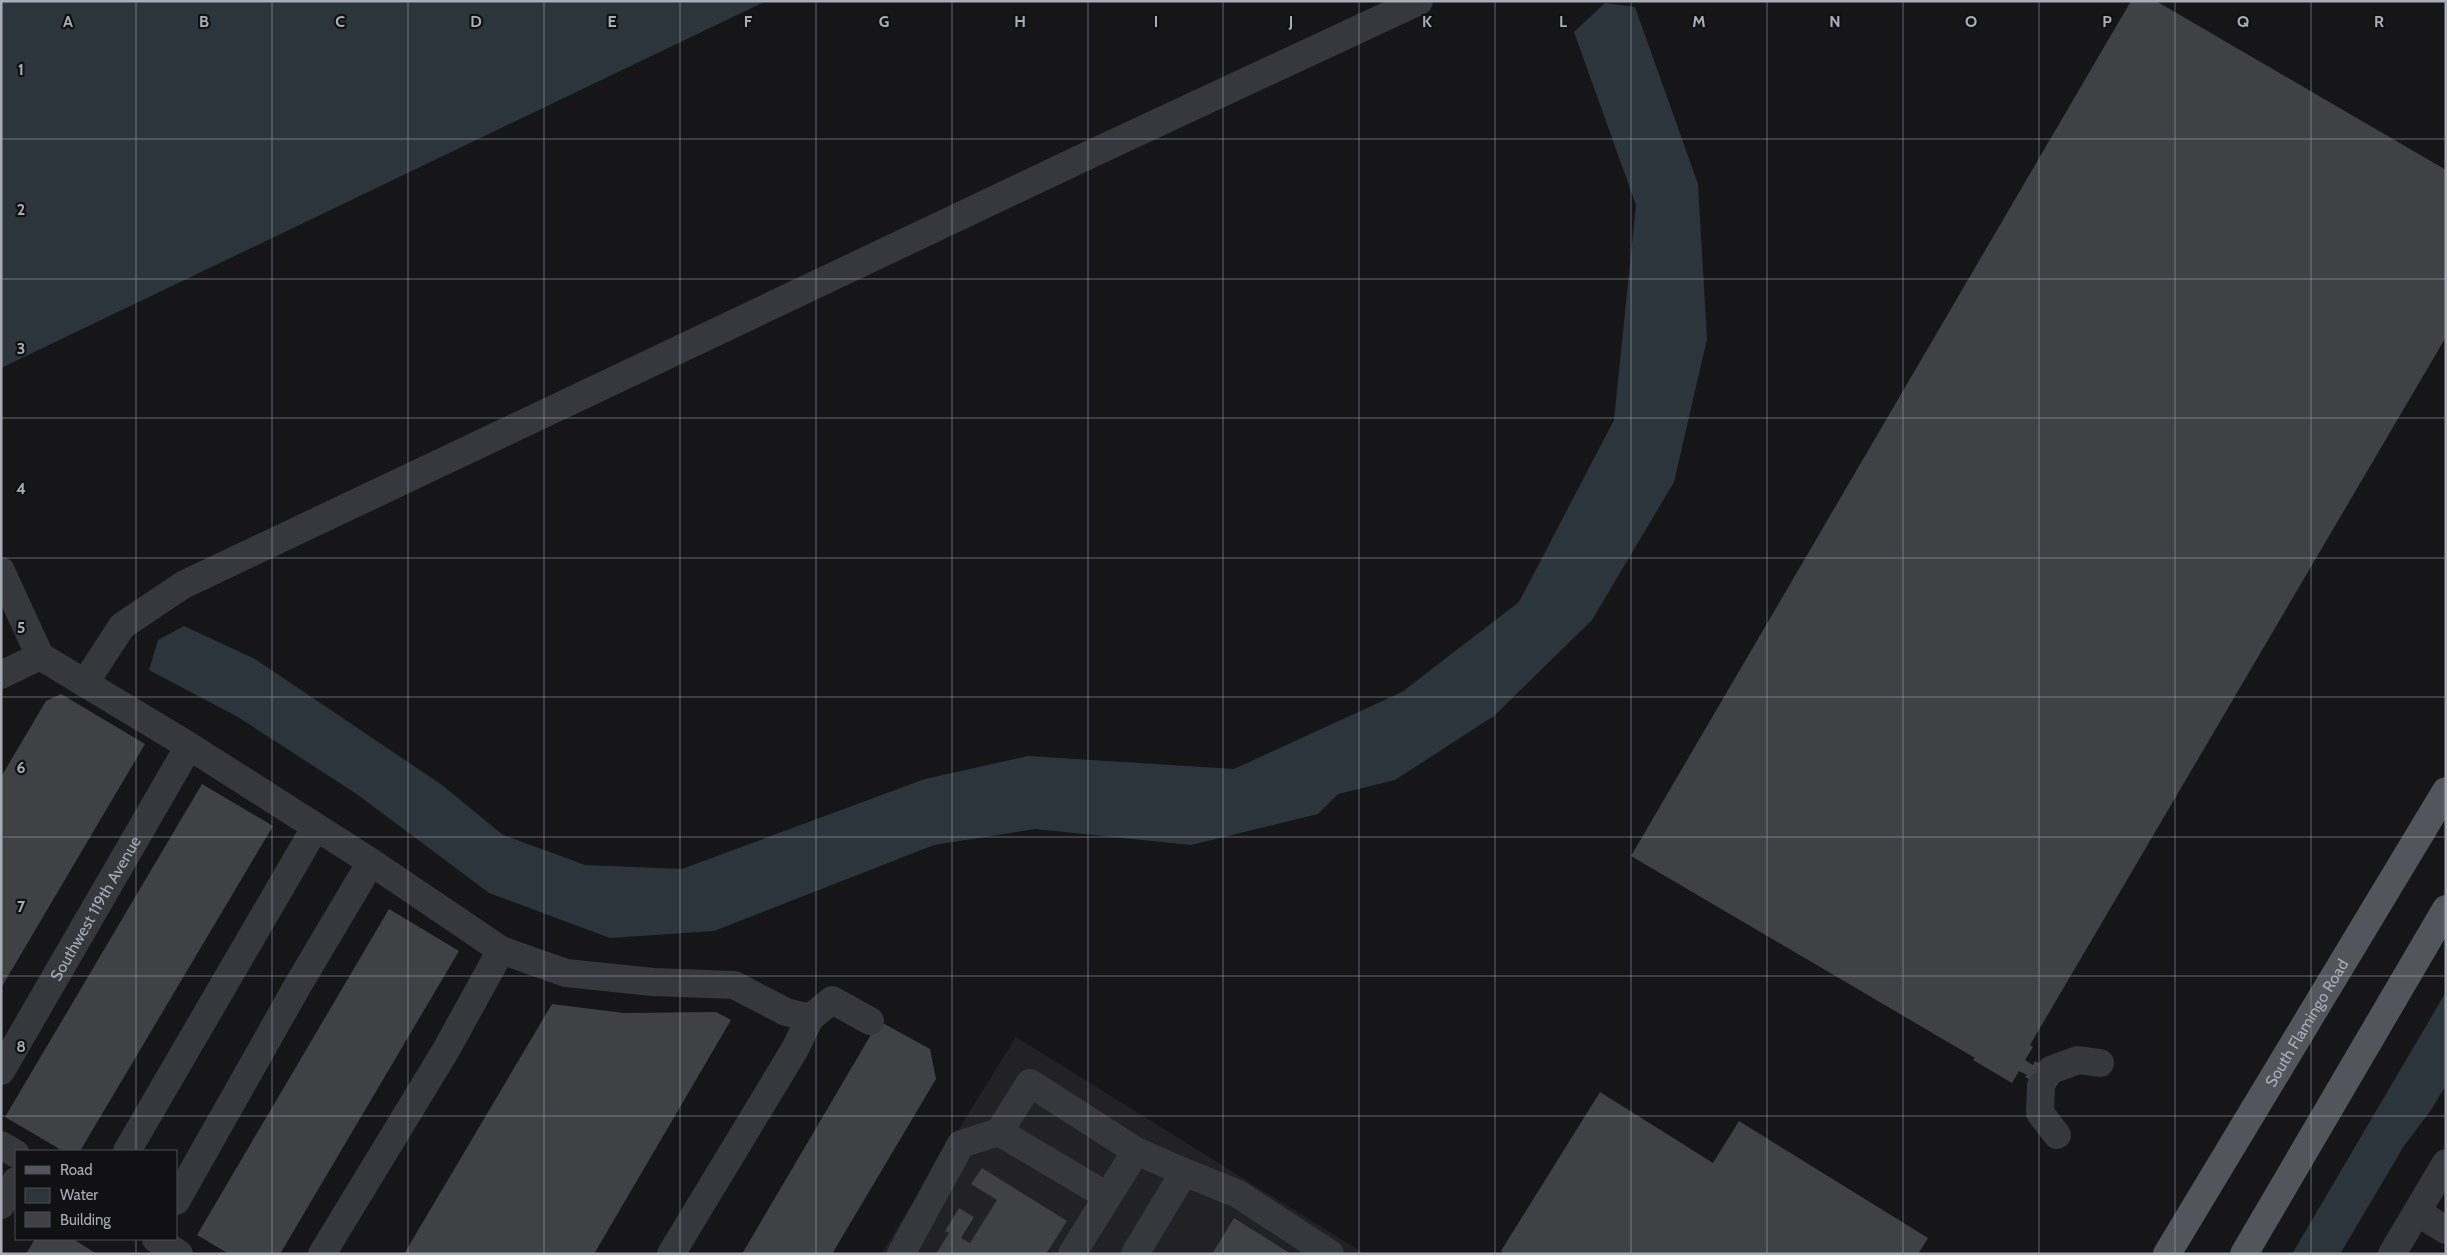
<svg xmlns="http://www.w3.org/2000/svg" width="2447" height="1255" viewBox="0 0 2447 1255" font-family="Cabin,sans-serif">
	<style>
		.built { fill: #222225 }
		.water { fill: #2c353c }
		.building { fill: #404145 }
		.lines { fill: none; stroke-linecap: round; stroke-linejoin: round }
		.minor { stroke: #37383d; stroke-width: 28 }
		.major { stroke: #53555c; stroke-width: 28 }
		.grid { fill: none; stroke: #a8adb8; stroke-width: 1; stroke-opacity: 0.55 }
		.labels { text-anchor: middle; dominant-baseline: central; stroke-width: 4.5; stroke-linejoin: round; paint-order: stroke }
		.street-label { font-size: 16px; fill: #a8adb8; stroke: #111113 }
		.grid-label { font-size: 16px; text-anchor: middle; font-weight: bold; fill: #a8adb8; stroke: #111113; stroke-width: 4.5; stroke-linejoin: round; paint-order: stroke }
	</style>
	<rect width="100%" height="100%" fill="#161618"/>
	<!-- built -->
	<path class="built" d="M1016,1037L1365,1254H881Z"/>
	<!-- water -->
	<g class="water">
		<path d="M1,1H766L1,368Z"/>
		<path d="M1605,3L1635,7L1698,184L1707,339L1674,482L1592,620L1494,716L1395,780L1338,794L1318,814L1191,845L1035,829L934,845L714,931L610,938L489,893L358,795L238,717L149,670L158,640L184,626L255,659L442,785L503,835L585,865L682,869L925,779L1028,756L1234,769L1402,692L1519,602L1614,420L1636,205L1574,32Z"/>
		<path d="M2446,992V1085L2431,1110L2404,1146L2340,1254H2292Z"/>
	</g>
	<!-- building -->
	<g class="building">
		<path d="M2131,1H2156L2446,170V337L2030,1045L2033,1047L2025,1060L2033,1065L2035,1061L2062,1077L2052,1093L2025,1077L2027,1075L2019,1071L2012,1083L1973,1060L1975,1058L1631,856Z"/>
		<path d="M61,694L145,744L1,988V777L46,701Z"/>
		<path d="M202,784L273,826L80,1151H63L5,1117Z"/>
		<path d="M389,909L459,951L280,1254H229L197,1235Z"/>
		<path d="M552,1004L624,1013L716,1012L731,1020L594,1254H404Z"/>
		<path d="M879,1021L930,1049L936,1079L832,1254H742Z"/>
		<path d="M1600,1092L1713,1163L1739,1121L1928,1238L1918,1254H1505L1501,1251Z"/>
		<path d="M982,1168L1067,1221L1046,1254H936L949,1233L945,1231L959,1208L974,1217L961,1238L970,1243L997,1200L971,1184Z"/>
		<path d="M1234,1218L1291,1254H1212Z"/>
		<path d="M35,1239H73L97,1254H26Z"/>
	</g>
	<g class="lines">
		<!-- minor -->
		<g class="minor">
			<path d="M1,571L40,656"/>
			<path d="M1,675L40,656L189,746L371,862L501,950L566,973L653,982L734,985L786,1012L810,1018"/>
			<path d="M85,683L122,626L183,585L1095,152L1419,1"/>
			<path d="M2051,1070L2078,1060L2100,1063"/>
			<path id="s1" d="M1,1071L189,746"/>
			<path d="M2041,1086L2040,1113L2057,1135"/>
			<path d="M999,1132L1107,1196"/>
			<path d="M1,1145L16,1154"/>
			<path d="M127,1151L315,828"/>
			<path d="M176,1201L298,985L371,862"/>
			<path d="M1,1205L16,1181"/>
			<path d="M2417,1212L2446,1230"/>
			<path d="M156,1239L179,1254"/>
			<path d="M322,1254L446,1050L501,950"/>
			<path d="M671,1254L795,1049L810,1018L832,1000L870,1021"/>
			<path d="M901,1254L961,1144L999,1132L1030,1083L1136,1151L1184,1172L1238,1194L1330,1254"/>
			<path d="M1072,1254L1136,1151"/>
			<path d="M1135,1254L1184,1172"/>
			<path d="M2392,1254L2446,1163"/>
		</g>
		<!-- major -->
		<g class="major">
			<path id="s2" d="M2167,1254L2446,791"/>
			<path d="M2244,1254L2446,909"/>
		</g>
	</g>
	<!-- grid -->
	<path class="grid" d="M136,1V1151M272,1V1254M408,1V1254M544,1V1254M680,1V1254M816,1V1254M952,1V1254M1088,1V1254M1223,1V1254M1359,1V1254M1495,1V1254M1631,1V1254M1767,1V1254M1903,1V1254M2039,1V1254M2175,1V1254M2311,1V1254M1,139H2446M1,279H2446M1,418H2446M1,558H2446M1,697H2446M1,837H2446M1,976H2446M1,1116H2446M136,1239V1254"/>
	<g class="labels">
		<!-- street labels -->
		<g class="street-label">
			<text stroke="none"><textPath href="#s1" startOffset="188">Southwest 119th Avenue</textPath></text>
			<text stroke="none"><textPath href="#s2" startOffset="270">South Flamingo Road</textPath></text>
		</g>
	</g>
	<g class="grid-label">
		<text x="68" y="27">A</text>
		<text x="204" y="27">B</text>
		<text x="340" y="27">C</text>
		<text x="476" y="27">D</text>
		<text x="612" y="27">E</text>
		<text x="748" y="27">F</text>
		<text x="884" y="27">G</text>
		<text x="1020" y="27">H</text>
		<text x="1156" y="27">I</text>
		<text x="1291" y="27">J</text>
		<text x="1427" y="27">K</text>
		<text x="1563" y="27">L</text>
		<text x="1699" y="27">M</text>
		<text x="1835" y="27">N</text>
		<text x="1971" y="27">O</text>
		<text x="2107" y="27">P</text>
		<text x="2243" y="27">Q</text>
		<text x="2379" y="27">R</text>
		<text x="21" y="75">1</text>
		<text x="21" y="215">2</text>
		<text x="21" y="354">3</text>
		<text x="21" y="494">4</text>
		<text x="21" y="633">5</text>
		<text x="21" y="773">6</text>
		<text x="21" y="912">7</text>
		<text x="21" y="1052">8</text>
	</g>
	<!-- border -->
	<rect width="2447" height="1255" fill="none" stroke="#a8adb8" stroke-width="5"/>
	<!-- legend -->
	<rect x="15" y="1150" width="162" height="90" fill="#111113" stroke="#4d4f55"/>
	<rect x="25" y="1166" width="25" height="8" fill="#53555c" stroke="#4d4f55"/>
	<text x="60" y="1175" font-size="15" fill="#a8adb8">Road</text>
	<rect x="25" y="1188" width="25" height="15" fill="#2c353c" stroke="#4d4f55"/>
	<text x="60" y="1200" font-size="15" fill="#a8adb8">Water</text>
	<rect x="25" y="1212" width="25" height="15" fill="#404145" stroke="#4d4f55"/>
	<text x="60" y="1225" font-size="15" fill="#a8adb8">Building</text>
</svg>
